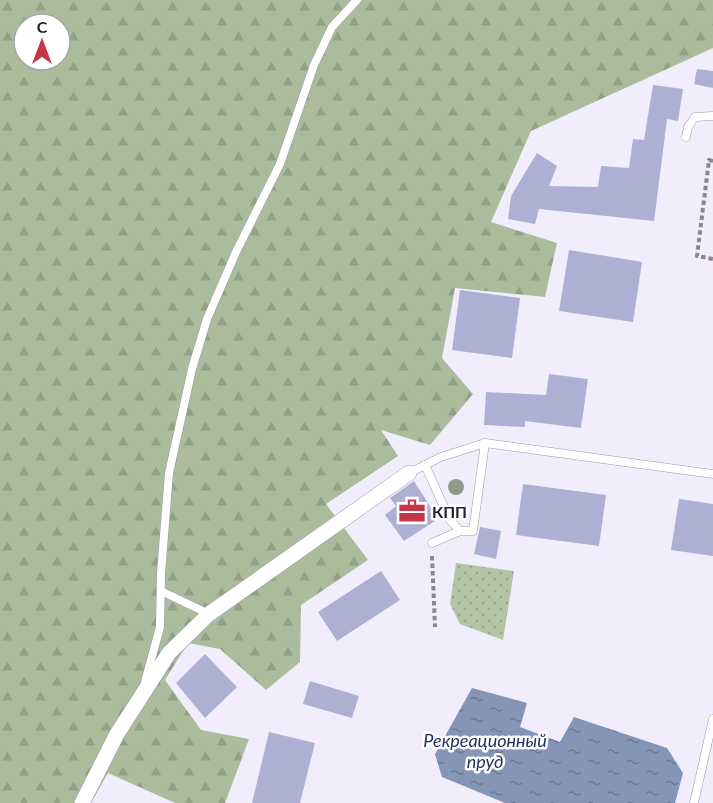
<svg xmlns="http://www.w3.org/2000/svg" width="713" height="803" viewBox="0 0 713 803" font-family="Lato,sans-serif">
	<style>
		.grass { fill: url(#grass-dots) }
		.forest { fill: url(#forest-firs); fill-rule: evenodd }
		.water { fill: url(#water-ripples) }
		.building { fill: #adafd3 }
		.lines { fill: none; stroke-linecap: round; stroke-linejoin: round }
		.service-casing { stroke: #9d97a9; stroke-width: 9 }
		.minor-casing { stroke: #9d97a9; stroke-width: 16 }
		.path { stroke: #898591; stroke-width: 4; stroke-dasharray: 4.5 3; stroke-linecap: butt }
		.service { stroke: #fff; stroke-width: 8 }
		.minor { stroke: #fff; stroke-width: 15 }
		.tree { fill: #8e9a86 }
		.labels { text-anchor: middle; dominant-baseline: central; stroke-width: 5; stroke-linejoin: round; paint-order: stroke }
		.poi-label { font-size: 16px; font-weight: bold; fill: #232027; stroke: #fff; text-anchor: start }
		.water-label { font-size: 18px; font-style: italic; fill: #20345f; stroke: #fff }
	</style>
	<defs>
		<pattern id="grass-dots" width="8" height="8" patternUnits="userSpaceOnUse" patternTransform="scale(1.5)"><rect width="8" height="8" fill="#b3c5a4"/><path d="M2 2h.1M6 6h.1" fill="none" stroke="#9aa98d" stroke-width="1.8" stroke-linecap="round"/></pattern>
		<pattern id="forest-firs" width="22" height="20" patternUnits="userSpaceOnUse" patternTransform="scale(1.5)"><rect width="22" height="20" fill="#aabc9b"/><path d="M5 1l3.5 6h-7zM16 11l3.5 6h-7z" fill="#92a186"/></pattern>
		<pattern id="water-ripples" width="26" height="14" patternUnits="userSpaceOnUse" patternTransform="scale(1.5)"><rect width="26" height="14" fill="#8595b5"/><path d="M2 4q2-2 4 0t4 0M15 11q2-2 4 0t4 0" fill="none" stroke="#6c7993"/></pattern>
	</defs>
	<rect width="100%" height="100%" fill="#f2edfd"/>
	<!-- grass -->
	<path class="grass" d="M456,563L514,571L503,640L460,624L450,604Z"/>
	<!-- forest -->
	<path class="forest" d="M0,0H713V48L531,131L491,222L557,243L545,297L455,288L442,358L473,394L430,445L381,430L398,456L326,504L368,560L301,605L300,662L266,690L220,649L188,643L165,680L201,730L249,739L225,803H175L108,773L91,803H0ZM24,24H60V60H24Z"/>
	<!-- water -->
	<path class="water" d="M472,688L527,703L520,727L560,742L574,717L667,748L683,773L675,803H505L442,777L435,754Z"/>
	<!-- building -->
	<g class="building">
		<path d="M697,69L713,71V88L694,84Z"/>
		<path d="M653,85L683,89L678,121L667,119L654,221L539,209L535,224L508,219L511,196L537,153L557,166L549,186L598,187L601,166L629,168L633,139L644,140Z"/>
		<path d="M569,250L642,262L633,322L559,311Z"/>
		<path d="M460,290L520,298L512,358L452,350Z"/>
		<path d="M549,374L588,379L581,428L525,421V427L484,425L486,392L546,395Z"/>
		<path d="M414,481L438,519L404,541L385,515L396,506L390,498Z"/>
		<path d="M523,484L606,495L599,546L516,535Z"/>
		<path d="M679,499L713,504V556L671,550Z"/>
		<path d="M480,527L501,531L496,559L474,554Z"/>
		<path d="M381,571L400,600L337,641L318,612Z"/>
		<path d="M205,654L237,687L205,718L176,683Z"/>
		<path d="M310,681L359,696L352,718L303,704Z"/>
		<path d="M269,732L315,743L300,803H252Z"/>
	</g>
	<g class="lines">
		<defs>
			<g id="service">
				<path d="M686,137L688,127L695,117L713,116"/>
				<path d="M425,465L450,520L460,531"/>
				<path d="M409,473L441,457L485,443L713,474"/>
				<path d="M432,543L460,531H473L485,443"/>
				<path d="M161,591L209,614"/>
				<path d="M145,682L160,627L161,573L169,473L192,369L207,319L236,252L280,164L314,65L332,27L357,0"/>
				<path d="M694,803L713,719"/>
			</g>
			<path id="minor" d="M82,803L117,734L169,653L209,614L409,473"/>
		</defs>
		<!-- service casing -->
		<use href="#service" class="service-casing"/>
		<!-- minor casing -->
		<use href="#minor" class="minor-casing"/>
		<!-- path -->
		<g class="path">
			<path d="M713,161L709,160L697,256L713,259"/>
			<path d="M432,556L435,627"/>
		</g>
		<!-- service -->
		<use href="#service" class="service"/>
		<!-- minor -->
		<use href="#minor" class="minor"/>
	</g>
	<!-- trees -->
	<circle class="tree" cx="456" cy="487" r="8"/>
	<!-- icons -->
	<defs>
		<symbol id="office-bare" viewBox="-9 -9 18 18"><path d="M-6-3h4V-5.5h4V-3h4V5H-6ZM-1-4.5V-3h2v-1.5ZM-6 0V1H6V0Z" fill="#c53548" stroke="#fff" stroke-width="2.5" paint-order="stroke"/></symbol>
	</defs>
	<g fill-rule="evenodd">
		<use href="#office-bare" x="393" y="492" width="38" height="38"/>
	</g>
	<g class="labels">
		<!-- poi labels -->
		<g class="poi-label">
			<text x="432" y="511">КПП</text>
		</g>
		<!-- water labels -->
		<g class="water-label">
			<text x="485" y="740">Рекреационный<tspan x="485" dy="21">пруд</tspan></text>
		</g>
	</g>
	<!-- north arrow -->
	<g transform="translate(42 42)"><circle r="28" fill="#ffffff" stroke="#a7a6a9" stroke-width="1.5"/>
	<path d="M0-4.5L10 22L0 15L-10 22Z" fill="#c53548"/>
	<text y="-9" font-size="16" font-weight="bold" text-anchor="middle" fill="#232027">С</text>
	</g>
</svg>
